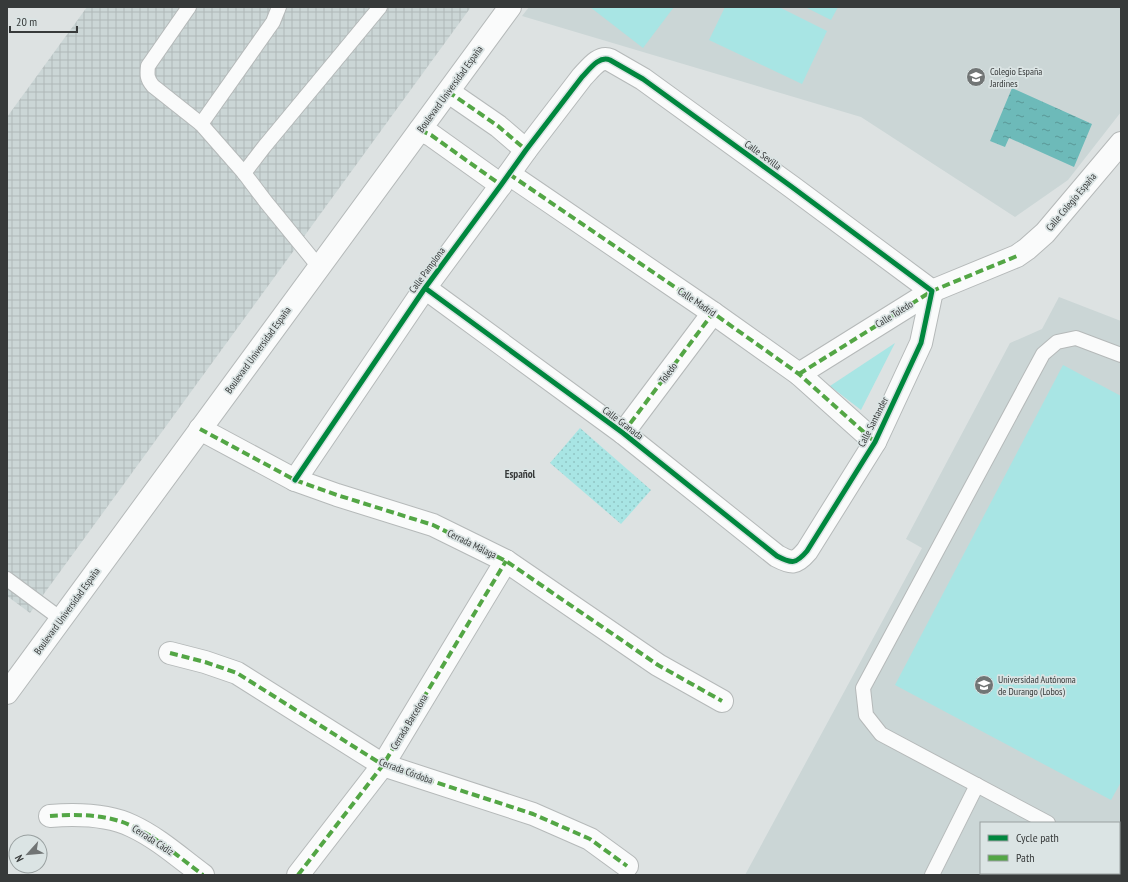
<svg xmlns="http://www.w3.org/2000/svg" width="1128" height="882" viewBox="0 0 1128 882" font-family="'PT Sans Narrow',sans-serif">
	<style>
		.built { fill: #cbd6d6; fill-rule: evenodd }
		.industrial { fill: url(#industrial-grid) }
		.green { fill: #a8e5e4 }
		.park { fill: url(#park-dots) }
		.water { fill: url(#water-ripples) }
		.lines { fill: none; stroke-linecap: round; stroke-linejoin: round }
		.lane-casing { stroke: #b5b9b9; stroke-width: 16 }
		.street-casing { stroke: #b5b9b9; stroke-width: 24 }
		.lane { stroke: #fafbfb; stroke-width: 14 }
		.street { stroke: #fafbfb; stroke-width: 22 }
		.quiet { stroke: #53a645; stroke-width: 4; stroke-dasharray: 8 4; stroke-linecap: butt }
		.cycleway-casing { stroke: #dbe4e4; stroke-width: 8 }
		.cycleway { stroke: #00873e; stroke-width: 5 }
		.labels { text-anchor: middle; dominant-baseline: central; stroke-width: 3.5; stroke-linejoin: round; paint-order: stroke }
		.poi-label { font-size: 10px; fill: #373a3a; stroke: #dbe4e4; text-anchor: start }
		.street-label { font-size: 10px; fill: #373a3a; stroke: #dbe4e4 }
		.neighbourhood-label { font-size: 11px; font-weight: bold; fill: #373a3a; stroke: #dbe4e4 }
	</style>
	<defs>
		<pattern id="industrial-grid" width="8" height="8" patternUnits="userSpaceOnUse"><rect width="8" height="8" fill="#cbd6d6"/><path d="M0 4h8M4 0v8" fill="none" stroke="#afb8b8"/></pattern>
		<pattern id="park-dots" width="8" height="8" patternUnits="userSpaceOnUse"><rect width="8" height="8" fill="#a8e5e4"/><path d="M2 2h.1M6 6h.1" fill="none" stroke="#91c5c4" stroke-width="1.8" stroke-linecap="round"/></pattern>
		<pattern id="water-ripples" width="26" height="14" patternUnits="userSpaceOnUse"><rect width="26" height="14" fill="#6dbab9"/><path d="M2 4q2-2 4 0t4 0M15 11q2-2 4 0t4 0" fill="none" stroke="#5a9897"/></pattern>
	</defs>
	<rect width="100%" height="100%" fill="#dde2e2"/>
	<!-- built -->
	<g class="built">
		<path d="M529,7H1121V112L1068,180L1015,217L861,117L522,16Z"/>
		<path d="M1059,297L1121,321V875H745L922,548L906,539L1010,343L1042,329ZM981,823H1119V873H981Z"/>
	</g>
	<!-- industrial -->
	<path class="industrial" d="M87,7H471L30,613L7,596V117Z"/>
	<!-- green -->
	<g class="green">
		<path d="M590,7H674L643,48Z"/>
		<path d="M725,7H779L827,31L802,84L709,40Z"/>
		<path d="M805,7H838L831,20Z"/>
		<path d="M895,343L861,410L830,386Z"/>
		<path d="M1063,365L1121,396V782L1111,800L895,685Z"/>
	</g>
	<!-- park -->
	<path class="park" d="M580,428L651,490L621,524L550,463Z"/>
	<!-- water -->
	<path class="water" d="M1012,88L1092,124L1074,167L1009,138L1005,147L990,141Z"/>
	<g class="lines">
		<defs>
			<g id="lane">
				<path d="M189,7L148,66C147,75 147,79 153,86L201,124L244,173L266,202L319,267"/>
				<path d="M201,124L273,22L279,7"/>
				<path d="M244,173L264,147L380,7"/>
				<path d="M7,579L61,619"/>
				<path d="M1048,823L881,734L866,715L863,688L1043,354L1057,342L1076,338L1121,355"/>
				<path d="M1119,859L1121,855"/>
				<path d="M932,875L977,785"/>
				<path d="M1110,875L1111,873"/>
			</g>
			<g id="street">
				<path d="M447,94L453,95L498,126L526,150"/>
				<path d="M420,130L431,135L501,185"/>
				<path d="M509,174L713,313L799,374L875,442"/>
				<path d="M799,374L932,291L1017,256L1027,249L1045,233L1121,143"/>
				<path d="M200,429L295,480L337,495L433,525L506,561L658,665L722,701"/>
				<path d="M623,433L713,313"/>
				<path d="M295,480L425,288L501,185L526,150L582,77C589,70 599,55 610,60L643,79L792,187L932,291L921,343L875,442L807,551C796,564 792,564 777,556L623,433L425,288"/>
				<path d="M170,653L205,662L237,673L383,765L533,814L590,839L627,866"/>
				<path d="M7,693L510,7"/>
				<path d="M50,816C76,814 107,814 132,826C158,838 180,858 203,875"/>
				<path d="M298,875L383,765L506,561"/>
			</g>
		</defs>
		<!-- lane casing -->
		<use href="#lane" class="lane-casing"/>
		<!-- street casing -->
		<use href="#street" class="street-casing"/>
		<!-- lane -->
		<use href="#lane" class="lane"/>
		<!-- street -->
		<use href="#street" class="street"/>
		<!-- quiet -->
		<g class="quiet">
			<path d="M447,94L453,95L498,126L526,150"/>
			<path d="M420,130L431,135L501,185"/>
			<path d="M509,174L713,313L799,374L875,442"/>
			<path d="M799,374L932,291L1017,256"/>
			<path d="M200,429L295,480L337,495L433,525L506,561L658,665L722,701"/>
			<path d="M623,433L713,313"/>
			<path d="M170,653L205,662L237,673L383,765L533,814L590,839L627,866"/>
			<path d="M50,816C76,814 107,814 132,826C158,838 180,858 203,875"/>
			<path d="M298,875L383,765L506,561"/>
		</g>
		<defs>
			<path id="cycleway" d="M295,480L425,288L501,185L526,150L582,77C589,70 599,55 610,60L643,79L792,187L932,291L921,343L875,442L807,551C796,564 792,564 777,556L623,433L425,288"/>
		</defs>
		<!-- cycleway casing -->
		<use href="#cycleway" class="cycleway-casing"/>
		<!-- cycleway -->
		<use href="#cycleway" class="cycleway"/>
	</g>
	<!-- icons -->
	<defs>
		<symbol id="school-disc" viewBox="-11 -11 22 22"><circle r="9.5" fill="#717575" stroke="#dbe4e4"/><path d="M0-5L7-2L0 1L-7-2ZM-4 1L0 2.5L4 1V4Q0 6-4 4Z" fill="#fff"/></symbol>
		<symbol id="university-disc" viewBox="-11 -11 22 22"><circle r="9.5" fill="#717575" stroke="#dbe4e4"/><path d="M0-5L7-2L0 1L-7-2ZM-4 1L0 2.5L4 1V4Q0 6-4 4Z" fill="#fff"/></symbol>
	</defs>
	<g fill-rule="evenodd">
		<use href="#school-disc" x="965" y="66" width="22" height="22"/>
		<use href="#university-disc" x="973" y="674" width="22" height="22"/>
	</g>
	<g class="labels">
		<!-- poi labels -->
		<g class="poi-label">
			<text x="990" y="71">Colegio España<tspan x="990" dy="12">Jardines</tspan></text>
			<text x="998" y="679">Universidad Autónoma<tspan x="998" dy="12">de Durango (Lobos)</tspan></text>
		</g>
		<!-- street labels -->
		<g class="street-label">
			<text transform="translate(450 89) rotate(-54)">Boulevard Universidad España</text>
			<text transform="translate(763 155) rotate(36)">Calle Sevilla</text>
			<text transform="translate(1071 202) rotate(-50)">Calle Colegio España</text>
			<text transform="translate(427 270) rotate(-54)">Calle Pamplona</text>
			<text transform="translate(697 302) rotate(34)">Calle Madrid</text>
			<text transform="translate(894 314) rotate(-32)">Calle Toledo</text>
			<text transform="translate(258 350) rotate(-54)">Boulevard Universidad España</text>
			<text transform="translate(668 373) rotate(-53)">Toledo</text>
			<text transform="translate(873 422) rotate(-63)">Calle Santander</text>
			<text transform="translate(623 423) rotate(37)">Calle Granada</text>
			<text transform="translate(472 544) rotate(26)">Cerrada Málaga</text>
			<text transform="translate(67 611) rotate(-54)">Boulevard Universidad España</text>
			<text transform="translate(409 722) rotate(-59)">Cerrada Barcelona</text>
			<text transform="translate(406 771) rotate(20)">Cerrada Córdoba</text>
			<text transform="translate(153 840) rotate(33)">Cerrada Cádiz</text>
		</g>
		<!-- neighbourhood labels -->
		<g class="neighbourhood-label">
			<text x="520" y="474">Español</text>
		</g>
	</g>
	<!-- border -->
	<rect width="1128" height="882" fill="none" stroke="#373a3a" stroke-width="16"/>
	<!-- legend -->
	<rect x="980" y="822" width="140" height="52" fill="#dbe4e4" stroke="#99a0a0"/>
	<rect x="988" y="835" width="20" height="6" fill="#00873e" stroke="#99a0a0"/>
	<text x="1016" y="842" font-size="12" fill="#373a3a">Cycle path</text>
	<rect x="988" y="855" width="20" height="6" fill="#53a645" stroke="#99a0a0"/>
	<text x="1016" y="862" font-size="12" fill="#373a3a">Path</text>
	<!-- north arrow -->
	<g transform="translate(28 854) rotate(243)"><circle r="19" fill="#dbe4e4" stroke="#99a0a0"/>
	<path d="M0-3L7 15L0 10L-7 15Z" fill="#717575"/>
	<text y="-6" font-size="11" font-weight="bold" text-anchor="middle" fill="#373a3a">N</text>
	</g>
	<!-- scale -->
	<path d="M10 26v6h67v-6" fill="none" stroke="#373a3a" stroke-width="2"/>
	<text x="16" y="26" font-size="12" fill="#373a3a" stroke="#dbe4e4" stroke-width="3" paint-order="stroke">20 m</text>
</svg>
